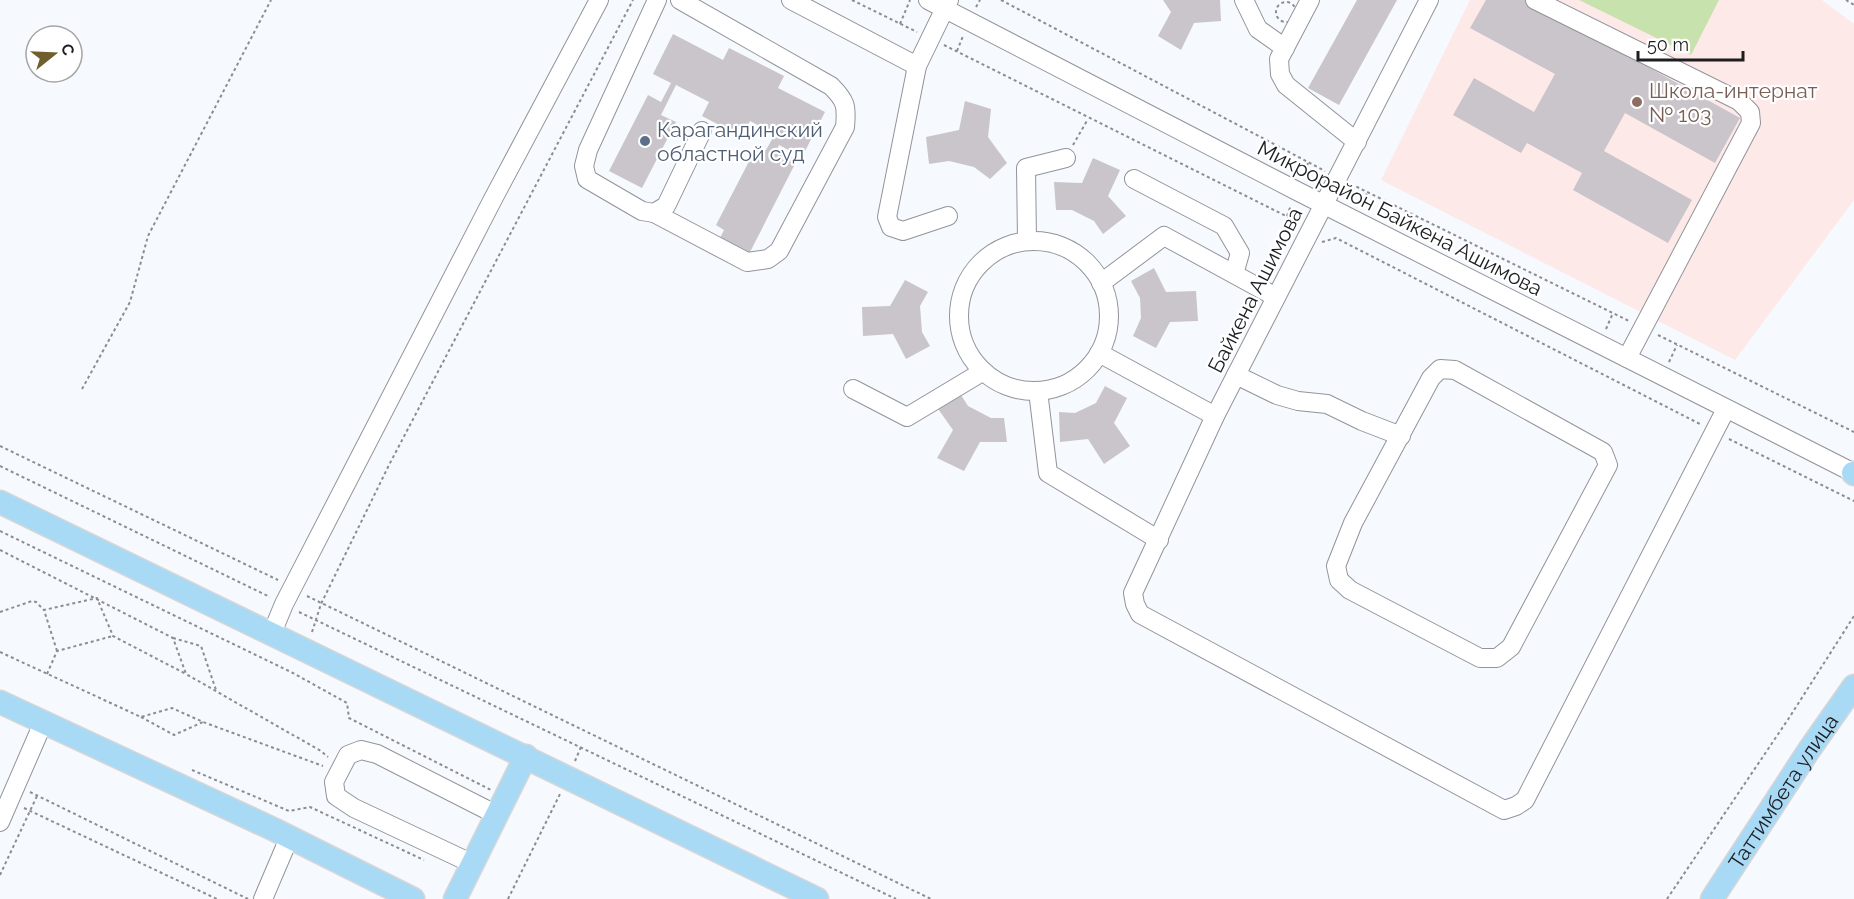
<svg xmlns="http://www.w3.org/2000/svg" width="1854" height="899" viewBox="0 0 1854 899" font-family="Raleway,sans-serif">
	<style>
		.education { fill: #fee9e9 }
		.green { fill: #c8e2ad }
		.building { fill: #c9c5cb }
		.lines { fill: none; stroke-linecap: round; stroke-linejoin: round }
		.minor-casing { stroke: #91949a; stroke-width: 20 }
		.major-casing { stroke: #d6d6d7; stroke-width: 25 }
		.path { stroke: #8b8d90; stroke-width: 2; stroke-dasharray: 3 3; stroke-linecap: butt }
		.minor { stroke: #fff; stroke-width: 18 }
		.major { stroke: #a8daf5; stroke-width: 22 }
		.education-dot { fill: #8d6e63; stroke: #fff; stroke-width: 2 }
		.service-dot { fill: #5c6f8a; stroke: #fff; stroke-width: 2 }
		.labels { text-anchor: middle; dominant-baseline: central; stroke-width: 4.5; stroke-linejoin: round; paint-order: stroke }
		.education-label { font-size: 21px; fill: #785e54; stroke: #fff; text-anchor: start }
		.service-label { font-size: 21px; fill: #4e5e75; stroke: #fff; text-anchor: start }
		.street-label { font-size: 21px; fill: #1d1e20; stroke: #fff }
	</style>
	<rect width="100%" height="100%" fill="#f6f9fe"/>
	<!-- education -->
	<path class="education" d="M1470,0H1822L1854,24V200L1735,360L1381,180Z"/>
	<!-- green -->
	<path class="green" d="M1579,0H1719L1691,55Z"/>
	<!-- building -->
	<g class="building">
		<path d="M1163,0H1220L1221,21L1194,23L1181,50L1158,36L1171,12Z"/>
		<path d="M1357,0H1397L1339,105L1308,88Z"/>
		<path d="M1486,0H1527L1740,118L1715,163L1625,113L1604,151L1692,200L1668,243L1573,190L1582,173L1527,143L1521,153L1453,115L1474,78L1534,112L1555,74L1470,28Z"/>
		<path d="M673,34L723,60L729,48L784,76L778,88L825,112L802,157L779,145L777,150L797,160L749,254L720,238L724,230L716,225L757,146L766,150L775,134L750,121L742,137L702,116L709,102L676,85L661,115L676,122L642,188L609,171L648,95L661,102L671,83L653,74Z"/>
		<path d="M965,101L991,109L988,137L1007,163L990,179L974,167L949,161L929,164L926,137L959,130Z"/>
		<path d="M1093,158L1120,170L1108,196L1126,216L1103,234L1094,221L1072,210H1056L1054,182L1082,183Z"/>
		<path d="M1154,268L1166,292L1196,291L1198,321L1170,322L1156,348L1133,336L1141,318L1140,298L1131,281Z"/>
		<path d="M905,280L928,292L920,306L922,332L930,346L906,359L893,334L863,336L862,307L890,306Z"/>
		<path d="M1105,386L1127,398L1114,423L1130,446L1104,464L1088,439L1060,442L1059,412L1075,413L1096,403Z"/>
		<path d="M959,392L968,406L991,418H1004L1007,442H980L964,471L937,458L953,430L936,406Z"/>
	</g>
	<g class="lines">
		<defs>
			<g id="minor">
				<path d="M657,0L588,150L584,166L587,179L642,211L654,213L666,206L702,131"/>
				<path d="M791,0L917,66L949,0"/>
				<path d="M928,0L1297,191L1854,473"/>
				<path d="M1244,0L1258,29L1285,48"/>
				<path d="M1310,0L1279,59L1280,74L1286,85L1357,142"/>
				<path d="M1429,0L1215,416L1133,593L1135,604L1140,614L1504,810L1516,806L1525,800L1726,409"/>
				<path d="M1535,0L1739,101L1750,112L1751,123L1627,358"/>
				<path d="M917,66L887,217L891,227L903,231L948,216"/>
				<path d="M1134,179L1224,226L1240,253L1234,274"/>
				<path d="M654,213L747,262L768,259L779,251L845,127C847,106 846,101 831,86L680,0"/>
				<path d="M1027,240L1026,168L1066,158"/>
				<circle cx="1034" cy="316" r="75"/>
				<path d="M1101,283L1164,236L1276,297"/>
				<path d="M1099,353L1215,416"/>
				<path d="M1440,369L1455,370L1603,452L1608,465L1511,647L1497,658H1480L1350,590L1339,580L1336,566L1353,523L1431,378Z"/>
				<path d="M1236,375L1277,395L1298,401L1327,404L1362,421L1401,436"/>
				<path d="M853,389L907,417L982,372"/>
				<path d="M1038,391L1048,473L1159,540"/>
				<path d="M272,633L284,604L493,199L599,0"/>
				<path d="M0,822L43,723"/>
				<path d="M473,864L354,808L336,796L334,782L348,755L361,750L377,754L497,815"/>
				<path d="M263,899L289,838"/>
			</g>
			<g id="major">
				<path d="M1853,473L1854,474"/>
				<path d="M0,502L817,899"/>
				<path d="M0,702L273,829L413,899"/>
				<path d="M455,899L526,756"/>
				<path id="s1" d="M1712,899L1809,750L1854,686"/>
			</g>
		</defs>
		<!-- minor casing -->
		<use href="#minor" class="minor-casing"/>
		<!-- major casing -->
		<use href="#major" class="major-casing"/>
		<!-- path -->
		<g class="path">
			<path d="M852,0L917,32"/>
			<path d="M1001,0L1325,171"/>
			<path d="M1846,0L1854,5"/>
			<circle cx="1286" cy="12" r="10"/>
			<path d="M976,7L980,0"/>
			<path d="M900,24L910,0"/>
			<path d="M944,45L1298,222"/>
			<path d="M957,51L963,36"/>
			<path d="M1073,145L1088,119"/>
			<path d="M1303,177L1308,163"/>
			<path d="M1351,184L1629,321"/>
			<path d="M1360,207L1367,193"/>
			<path d="M1287,216L1291,205"/>
			<path d="M1322,242L1336,238L1700,424"/>
			<path d="M1606,329L1613,313"/>
			<path d="M1658,335L1854,432"/>
			<path d="M1669,362L1677,345"/>
			<path d="M82,389L130,302L148,236L271,0"/>
			<path d="M1729,439L1854,501"/>
			<path d="M0,446L278,580"/>
			<path d="M0,466L270,597"/>
			<path d="M0,531L293,673L347,703L349,718L491,790"/>
			<path d="M0,550L173,638L186,674L321,751L328,757"/>
			<path d="M307,596L931,899"/>
			<path d="M0,612L32,601L36,602L44,610"/>
			<path d="M299,612L896,899"/>
			<path d="M312,632L321,604L389,465L633,0"/>
			<path d="M173,638L201,646L216,690"/>
			<path d="M57,651L44,610L97,598L113,636L186,674"/>
			<path d="M0,652L141,717L172,708L203,722L323,766"/>
			<path d="M47,674L57,651L113,636"/>
			<path d="M141,717L174,735L203,722"/>
			<path d="M575,761L581,747"/>
			<path d="M192,770L289,811L310,807L424,860"/>
			<path d="M30,792L248,899"/>
			<path d="M24,808L217,899"/>
			<path d="M0,875L37,796"/>
			<path d="M508,899L560,794"/>
			<path d="M1667,899L1789,718L1854,616"/>
		</g>
		<!-- minor -->
		<use href="#minor" class="minor"/>
		<!-- major -->
		<use href="#major" class="major"/>
	</g>
	<!-- markers -->
	<circle class="education-dot" cx="1637" cy="102" r="6"/>
	<circle class="service-dot" cx="645" cy="141" r="6"/>
	<g class="labels">
		<!-- education labels -->
		<g class="education-label">
			<text x="1649" y="90">Школа-интернат<tspan x="1649" dy="24">№ 103</tspan></text>
		</g>
		<!-- service labels -->
		<g class="service-label">
			<text x="657" y="129">Карагандинский<tspan x="657" dy="24">областной суд</tspan></text>
		</g>
		<!-- street labels -->
		<g class="street-label">
			<text transform="translate(1400 218) rotate(27)">Микрорайон Байкена Ашимова</text>
			<text transform="translate(1255 290) rotate(-63)">Байкена Ашимова</text>
			<text stroke="none"><textPath href="#s1" startOffset="129">Таттимбета улица</textPath></text>
		</g>
	</g>
	<!-- north arrow -->
	<g transform="translate(54 54) rotate(72)"><circle r="28" fill="#ffffff" stroke="#a5a5a6" stroke-width="1.5"/>
	<path d="M0-4.5L10 22L0 15L-10 22Z" fill="#705f2d"/>
	<text y="-9" font-size="16" font-weight="bold" text-anchor="middle" fill="#1d1e20">С</text>
	</g>
	<!-- scale -->
	<path d="M1638 51v9h105v-9" fill="none" stroke="#1d1e20" stroke-width="3"/>
	<text x="1647" y="51" font-size="18" fill="#1d1e20" stroke="#ffffff" stroke-width="4.5" paint-order="stroke">50 m</text>
</svg>
